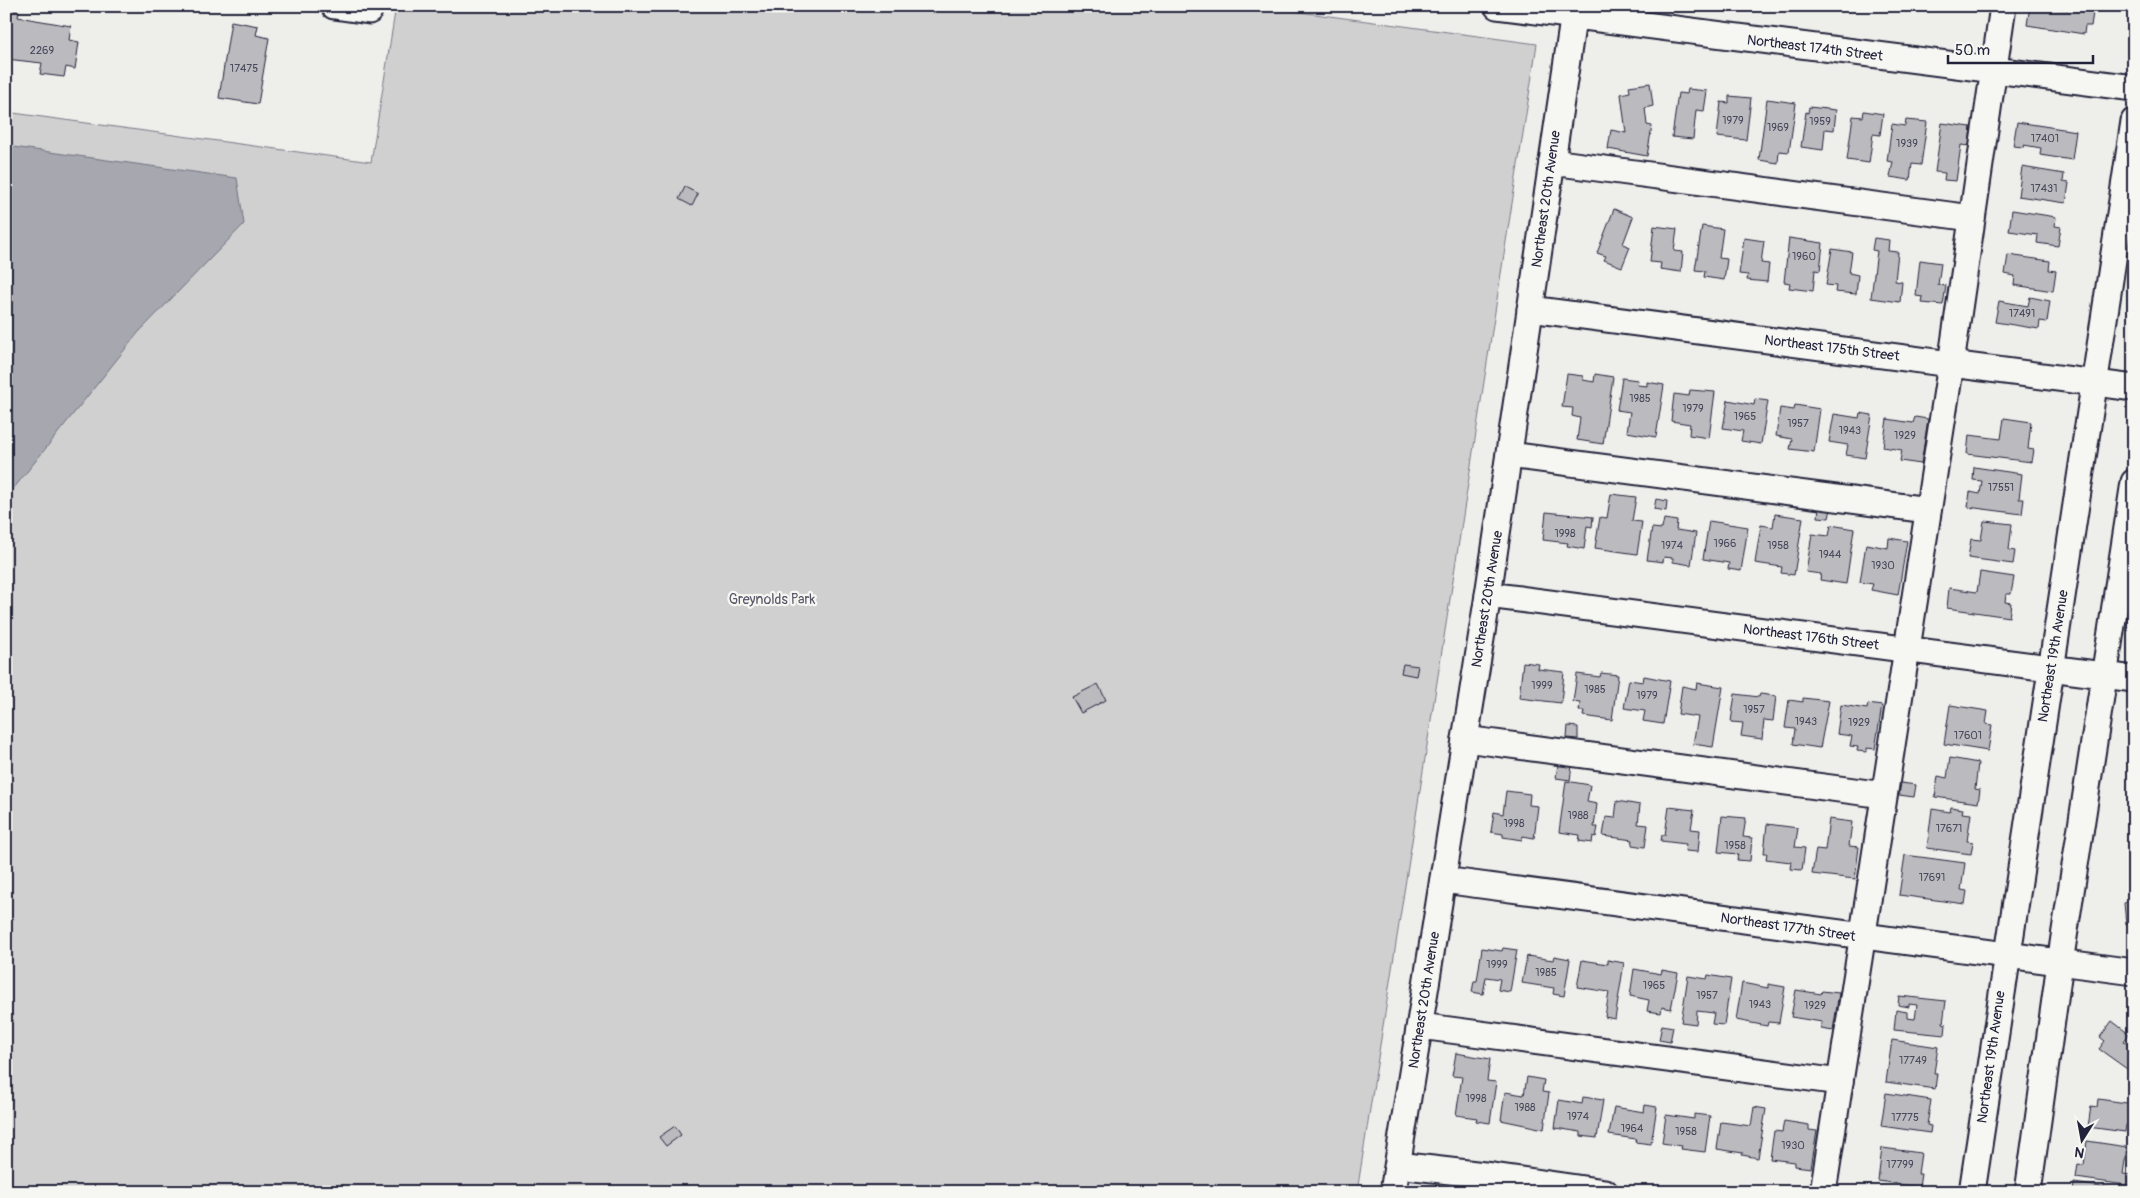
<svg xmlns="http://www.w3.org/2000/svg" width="2140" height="1198" viewBox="0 0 2140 1198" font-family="Pangolin,sans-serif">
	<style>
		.green { fill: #d0d0d1; stroke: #797986 }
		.water { fill: #a7a7af; stroke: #727281 }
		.building { fill: #bbbbbf; stroke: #22223b }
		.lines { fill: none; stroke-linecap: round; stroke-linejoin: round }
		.minor-casing { stroke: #22223b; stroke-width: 29 }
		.minor { stroke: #f6f6f2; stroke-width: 25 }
		.labels { text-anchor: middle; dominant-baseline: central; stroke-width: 4.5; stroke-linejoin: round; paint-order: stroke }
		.number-label { font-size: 11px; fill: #48485c }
		.street-label { font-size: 14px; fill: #22223b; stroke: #f6f6f2 }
		.park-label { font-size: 14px; fill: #565668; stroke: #f6f6f2 }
	</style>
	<rect width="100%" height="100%" fill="#eeeeeb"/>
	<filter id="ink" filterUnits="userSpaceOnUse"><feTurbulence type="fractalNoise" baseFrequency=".02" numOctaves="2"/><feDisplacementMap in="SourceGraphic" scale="10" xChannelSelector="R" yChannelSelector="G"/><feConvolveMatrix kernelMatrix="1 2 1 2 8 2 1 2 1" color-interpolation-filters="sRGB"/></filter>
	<g filter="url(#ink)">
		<!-- green -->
		<path class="green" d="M396,6H1255L1537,44L1357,1192H6V112L371,162Z"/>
		<!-- water -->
		<path class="water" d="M6,146L237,178L244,224L138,333L6,498Z"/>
		<!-- building -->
		<g class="building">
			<path d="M1962,6H1984L1983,10Z"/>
			<path d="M2030,6L2068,10V6H2094L2091,26H2085L2084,34L2027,25Z"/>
			<path d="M6,9L19,11L18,17L71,26L69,40L79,42L75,69L66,67L64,77L40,74L42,63L6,59Z"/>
			<path d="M231,21L258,26L256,35L269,38L258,104L219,98Z"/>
			<path d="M1650,83L1653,106L1645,108L1647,125L1652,126L1647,156L1608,149L1611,130L1626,133L1621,94L1630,92L1629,86Z"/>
			<path d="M1688,89L1707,91L1704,111L1696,110L1693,139L1672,137L1678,93L1687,94Z"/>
			<path d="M1729,96L1751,98L1746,140L1717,137L1721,102L1729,103Z"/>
			<path d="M1767,99L1796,103L1789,152L1779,151L1778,163L1759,160Z"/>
			<path d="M1809,107L1836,110L1834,130L1825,129L1823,150L1801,147L1806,112L1808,113Z"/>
			<path d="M1864,111L1883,114L1880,135L1873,134L1869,163L1847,160L1853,116L1863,117Z"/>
			<path d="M1906,120L1927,122L1921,165L1912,164L1910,180L1890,177L1893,162L1887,161L1892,124L1905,126Z"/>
			<path d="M2017,122L2076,131L2072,160L2040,155L2041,148L2024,145V147L2013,146Z"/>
			<path d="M1942,123L1971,127L1969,146L1961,145L1956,181L1944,180L1945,173L1935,172Z"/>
			<path d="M2022,167L2064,174L2063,182L2069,183L2066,203L2018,196Z"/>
			<path d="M685,187L698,194L692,206L679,199Z"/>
			<path d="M1614,209L1633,217L1623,244L1630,247L1622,267L1604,260L1606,256L1597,253Z"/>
			<path d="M2012,210L2056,217L2055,226L2061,227L2058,246L2037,243L2038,235L2009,231Z"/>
			<path d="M1654,226L1677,229L1674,251L1683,252L1681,272L1660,269L1661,263L1650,262Z"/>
			<path d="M1702,226L1723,229L1719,258L1727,259L1724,280L1704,277L1705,271L1695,270Z"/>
			<path d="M1744,238L1764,241L1761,263L1769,264L1767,282L1747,280L1748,275L1739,274Z"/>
			<path d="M1789,238L1823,243L1820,271L1815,270L1813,291L1789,288L1790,283L1784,282Z"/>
			<path d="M1874,238L1889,240L1888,251L1898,252L1895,281L1902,282L1900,302L1871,298L1877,251L1872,250Z"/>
			<path d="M1832,249L1852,252L1849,273L1858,275L1856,294L1835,292L1836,286L1826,285Z"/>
			<path d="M2008,255L2050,261L2049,270L2056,271L2053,291L2014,285L2015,276L2005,274Z"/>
			<path d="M1920,260L1941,263L1938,285L1946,286L1943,305L1922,303L1923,297L1916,296Z"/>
			<path d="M2030,297L2050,301L2047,322L2040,321L2039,329L1995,322L1999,301L2028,306Z"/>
			<path d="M1567,374L1583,376V380L1594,382L1595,374L1613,377L1603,444L1577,440L1580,418L1572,416L1573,408L1562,407Z"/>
			<path d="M1622,378L1638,380L1637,385L1647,386V382L1664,385L1656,437L1627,432L1630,412L1617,410Z"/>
			<path d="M1690,390L1715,392L1709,438L1689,435L1690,424L1671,421L1674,394L1689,396Z"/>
			<path d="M1755,399L1768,401L1761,444L1741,441L1743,431L1723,428L1728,400L1754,405Z"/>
			<path d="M1795,405L1820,409L1814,452L1790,449L1792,439L1776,436L1780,408L1794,410Z"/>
			<path d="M1860,413L1872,415L1865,458L1846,455L1848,445L1829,442L1834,414L1859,418Z"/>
			<path d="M1915,417L1928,419L1921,464L1900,461L1902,450L1883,447L1887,419L1913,423Z"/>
			<path d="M2004,418L2031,422L2028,449L2034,450L2032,462L1967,454L1969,435L2001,439Z"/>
			<path d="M1974,467L2022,474L2019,499H2024L2022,514L1968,507L1970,492L1980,494L1982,481L1973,480Z"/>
			<path d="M1611,494L1636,497L1632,521L1642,522L1637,554L1595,548L1600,517L1607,518Z"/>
			<path d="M1656,499L1667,501L1666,511L1654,509Z"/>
			<path d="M1819,507L1831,509L1829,518L1818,517Z"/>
			<path d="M1546,512L1593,517L1592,527L1587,526L1584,549L1567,546L1568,543L1543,540Z"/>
			<path d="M1775,514L1803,518L1794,575L1781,573L1782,567L1755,563L1761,525L1773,527Z"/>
			<path d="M1664,519L1677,521L1676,530L1696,533L1691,565L1673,562V558L1664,557L1663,562L1647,560L1652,528L1662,529Z"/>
			<path d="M1709,521L1748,527L1741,571L1728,569L1729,563L1703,559Z"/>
			<path d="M1984,521L2012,524L2009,550L2015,551L2013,564L1968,558L1971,539L1981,540Z"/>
			<path d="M1831,525L1854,529L1846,584L1820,580L1821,574L1806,572L1812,534L1829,536Z"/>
			<path d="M1889,538L1907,541L1898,595L1871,590L1873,584L1860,582L1866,544L1888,548Z"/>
			<path d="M1980,572L2014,577L2011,594H2006L2005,602L2011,603L2009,617L1947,608L1949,588L1977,592Z"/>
			<path d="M1523,662L1539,664L1538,669L1564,672L1561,703L1519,698Z"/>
			<path d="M1403,664L1418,666L1416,676L1401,673Z"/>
			<path d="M1601,673L1618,675L1612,720L1583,716L1584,711H1579L1580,703L1573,702L1577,674L1600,677Z"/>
			<path d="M1644,676L1670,681L1663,724L1643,721L1645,711L1624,708L1629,680L1643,682Z"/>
			<path d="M1697,683L1723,687L1713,747L1693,744L1698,717L1678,714L1682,686L1696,689Z"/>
			<path d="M1098,684L1106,700L1081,713L1072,697Z"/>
			<path d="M1735,694L1759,697L1760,694L1776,696L1773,721L1764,720L1762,739L1741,736L1743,723L1731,722Z"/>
			<path d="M1803,698L1829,701L1820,748L1793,744L1795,729L1785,728L1789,700L1803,702Z"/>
			<path d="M1868,704L1882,706L1875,749L1867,748V752L1857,751L1858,747L1850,746L1852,736L1837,734L1841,705L1867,709Z"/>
			<path d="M1950,705L1988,711L1986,724L1992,725L1988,751L1944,744Z"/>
			<path d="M1568,726L1578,727V739L1567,738Z"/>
			<path d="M1950,758L1978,763L1975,789L1980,790L1978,803L1935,797L1938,776L1947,778Z"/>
			<path d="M1558,764L1572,766L1570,780L1556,778Z"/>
			<path d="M1566,781L1590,785L1587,802L1597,804L1594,827H1598L1596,837L1593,836L1592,843L1579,841L1580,835L1559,832Z"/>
			<path d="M1901,783L1916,785L1914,797L1899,795Z"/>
			<path d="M1506,791L1530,794L1529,805L1538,806L1534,838L1523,836L1522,840L1503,837V834L1491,832L1494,812L1503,814Z"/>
			<path d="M1617,801L1640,805L1638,824L1648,825L1645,847L1632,845L1633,840L1603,836L1606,817L1615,818Z"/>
			<path d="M1669,807L1694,810L1691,829L1700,830L1698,852L1685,851L1686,844L1661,841L1662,835H1665Z"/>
			<path d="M1951,807L1963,809L1962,813L1971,814L1967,841L1973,842L1971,854L1927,848L1932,809L1950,812Z"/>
			<path d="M1722,816L1746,818L1743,837L1752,838L1750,861L1737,860L1738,854L1718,852Z"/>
			<path d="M1829,819L1852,822L1849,846L1859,847L1855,879L1812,874L1816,849L1825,850Z"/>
			<path d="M1767,824L1798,828L1795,847L1805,848L1802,870L1790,869L1791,862L1766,859L1767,853H1764Z"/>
			<path d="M2130,849L2134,850V870L2127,869Z"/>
			<path d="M1905,855L1965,863L1961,890L1967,891L1965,904L1899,895Z"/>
			<path d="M2134,893V923L2126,924L2124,903L2128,902L2127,894Z"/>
			<path d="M1482,948L1502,951L1503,948L1517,950L1510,992L1498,990L1500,979L1486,977L1483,994L1472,992L1474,981H1477Z"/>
			<path d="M1527,956L1553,960L1554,956L1570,959L1564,996L1553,994L1554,988L1522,983Z"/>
			<path d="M1582,960L1608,964V960L1624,963L1615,1019L1605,1017L1609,992L1577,987Z"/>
			<path d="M1634,969L1661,974L1662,970L1678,973L1671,1009L1662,1007L1661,1013L1647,1011L1649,1000L1630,996Z"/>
			<path d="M1708,975L1731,979L1724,1025L1712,1024L1714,1013L1697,1011L1696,1024L1681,1022L1688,976L1707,979Z"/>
			<path d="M1742,983L1768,988V984L1785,987L1779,1023L1768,1022L1767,1026L1736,1020Z"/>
			<path d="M1796,990L1821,994L1822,991L1839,993L1833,1030L1821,1028L1822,1022L1791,1017Z"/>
			<path d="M1899,996L1946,1001L1943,1023L1946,1024L1945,1035L1894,1030L1896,1010L1907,1012V1018L1915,1019L1917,1005L1909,1004V1007L1898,1005Z"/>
			<path d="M2112,1021L2129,1034L2124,1041L2134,1048V1074L2099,1049L2105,1041L2100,1037Z"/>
			<path d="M1662,1025L1673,1027L1670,1042L1659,1040Z"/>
			<path d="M1892,1040L1938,1047L1934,1073H1937L1935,1089L1886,1082Z"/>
			<path d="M1456,1053L1490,1059L1487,1081L1496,1082L1490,1123L1476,1121L1477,1118L1456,1115L1462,1077L1452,1076Z"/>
			<path d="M1527,1077L1544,1080L1542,1092L1549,1093L1544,1129L1501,1120L1505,1092L1524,1095Z"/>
			<path d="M1886,1093L1931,1100L1927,1125L1931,1126L1930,1133L1881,1126Z"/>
			<path d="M1583,1097L1603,1100L1597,1138L1581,1136V1132L1555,1128L1559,1100L1582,1104Z"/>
			<path d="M2098,1099L2134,1104V1126L2126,1125L2125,1132L2088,1127L2091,1106L2097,1107Z"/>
			<path d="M1645,1105L1657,1107L1651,1144L1635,1142L1636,1139L1609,1135L1614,1107L1644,1112Z"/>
			<path d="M1754,1107L1766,1109L1758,1158L1742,1155L1743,1153L1717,1149L1721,1122L1751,1126Z"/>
			<path d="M1694,1114L1710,1116L1705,1152L1681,1149L1682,1146L1662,1143L1666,1115L1694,1119Z"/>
			<path d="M1784,1121L1809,1125V1130L1817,1131L1811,1168L1795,1166V1162L1770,1159L1774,1131L1782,1132Z"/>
			<path d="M675,1126L681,1135L666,1146L659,1137Z"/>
			<path d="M2087,1141L2127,1147L2123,1174L2134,1175L2133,1186L2076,1178L2078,1164L2084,1165Z"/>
			<path d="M1882,1148L1921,1153L1918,1174H1921L1919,1187L1878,1181Z"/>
			<path d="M2074,1183L2115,1189V1192H2073Z"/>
		</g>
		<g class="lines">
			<defs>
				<g id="minor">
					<path d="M334,6L369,11L370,6"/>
					<path d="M1497,6L2134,88"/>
					<path d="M1552,162L1972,218"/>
					<path d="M1530,309L2134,388"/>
					<path d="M1509,455L1928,510"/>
					<path d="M1488,595L2134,679"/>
					<path d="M1465,739L1884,795"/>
					<path d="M1443,880L2134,972"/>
					<path d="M1420,1026L1840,1082"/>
					<path d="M1398,1165L1493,1176L1605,1192"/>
					<path d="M1393,1192L1488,595L1575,6"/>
					<path d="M1823,1192L1951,364L2003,6"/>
					<path d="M1972,1192L2134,121"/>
					<path d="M2028,1192L2060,963L2134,482"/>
				</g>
			</defs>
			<!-- minor casing -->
			<use href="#minor" class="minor-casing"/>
			<!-- minor -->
			<use href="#minor" class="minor"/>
		</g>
	</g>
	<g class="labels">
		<!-- number labels -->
		<g class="number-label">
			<text x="42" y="50">2269</text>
			<text x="244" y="68">17475</text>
			<text x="1733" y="120">1979</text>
			<text x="1820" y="121">1959</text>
			<text x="1778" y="127">1969</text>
			<text x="2045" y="138">17401</text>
			<text x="1907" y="143">1939</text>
			<text x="2044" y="188">17431</text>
			<text x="1804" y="256">1960</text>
			<text x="2022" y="313">17491</text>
			<text x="1640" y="398">1985</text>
			<text x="1693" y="408">1979</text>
			<text x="1745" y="416">1965</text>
			<text x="1798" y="423">1957</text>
			<text x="1850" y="430">1943</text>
			<text x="1905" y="435">1929</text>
			<text x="2001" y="487">17551</text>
			<text x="1565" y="533">1998</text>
			<text x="1725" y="543">1966</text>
			<text x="1672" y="545">1974</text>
			<text x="1778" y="545">1958</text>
			<text x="1830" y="554">1944</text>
			<text x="1883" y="565">1930</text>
			<text x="1542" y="685">1999</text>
			<text x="1595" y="689">1985</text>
			<text x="1647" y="695">1979</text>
			<text x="1754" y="709">1957</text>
			<text x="1806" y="721">1943</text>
			<text x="1859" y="722">1929</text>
			<text x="1968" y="735">17601</text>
			<text x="1578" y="815">1988</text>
			<text x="1514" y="823">1998</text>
			<text x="1949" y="828">17671</text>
			<text x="1735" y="845">1958</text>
			<text x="1932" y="877">17691</text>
			<text x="1497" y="964">1999</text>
			<text x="1546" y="972">1985</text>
			<text x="1654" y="985">1965</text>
			<text x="1707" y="995">1957</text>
			<text x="1760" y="1004">1943</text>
			<text x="1815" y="1005">1929</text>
			<text x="1913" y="1060">17749</text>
			<text x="1476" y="1098">1998</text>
			<text x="1525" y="1107">1988</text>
			<text x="1578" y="1116">1974</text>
			<text x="1905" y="1117">17775</text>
			<text x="1632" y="1128">1964</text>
			<text x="1686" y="1131">1958</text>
			<text x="1793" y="1145">1930</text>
			<text x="1900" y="1164">17799</text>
		</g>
		<!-- street labels -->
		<g class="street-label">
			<text transform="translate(1815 48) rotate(7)">Northeast 174th Street</text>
			<text transform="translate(1546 199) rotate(-82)">Northeast 20th Avenue</text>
			<text transform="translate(1832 348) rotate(7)">Northeast 175th Street</text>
			<text transform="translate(1487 599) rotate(-81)">Northeast 20th Avenue</text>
			<text transform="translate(1811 637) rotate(7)">Northeast 176th Street</text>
			<text transform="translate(2053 656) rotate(-81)">Northeast 19th Avenue</text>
			<text transform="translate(1788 927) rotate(8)">Northeast 177th Street</text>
			<text transform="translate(1424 1000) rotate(-81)">Northeast 20th Avenue</text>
			<text transform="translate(1991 1057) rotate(-82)">Northeast 19th Avenue</text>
		</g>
		<!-- park labels -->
		<g class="park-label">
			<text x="772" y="599">Greynolds Park</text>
		</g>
	</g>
	<!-- margin -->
	<rect width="2140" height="1198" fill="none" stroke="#f6f6f2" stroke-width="25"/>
	<rect x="12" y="12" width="2115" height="1173" fill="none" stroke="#22223b" stroke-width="2" filter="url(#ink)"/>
	<!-- north arrow -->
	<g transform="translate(2082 1140) rotate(191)" stroke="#f6f6f2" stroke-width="4" paint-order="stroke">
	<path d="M0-4L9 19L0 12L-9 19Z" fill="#22223b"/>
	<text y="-8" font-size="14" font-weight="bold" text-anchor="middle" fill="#22223b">N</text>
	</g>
	<!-- scale -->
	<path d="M1948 55v8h145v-8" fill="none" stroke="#22223b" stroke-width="2.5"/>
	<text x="1955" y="55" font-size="15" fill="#22223b" stroke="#f6f6f2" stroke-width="4" paint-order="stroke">50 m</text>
</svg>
